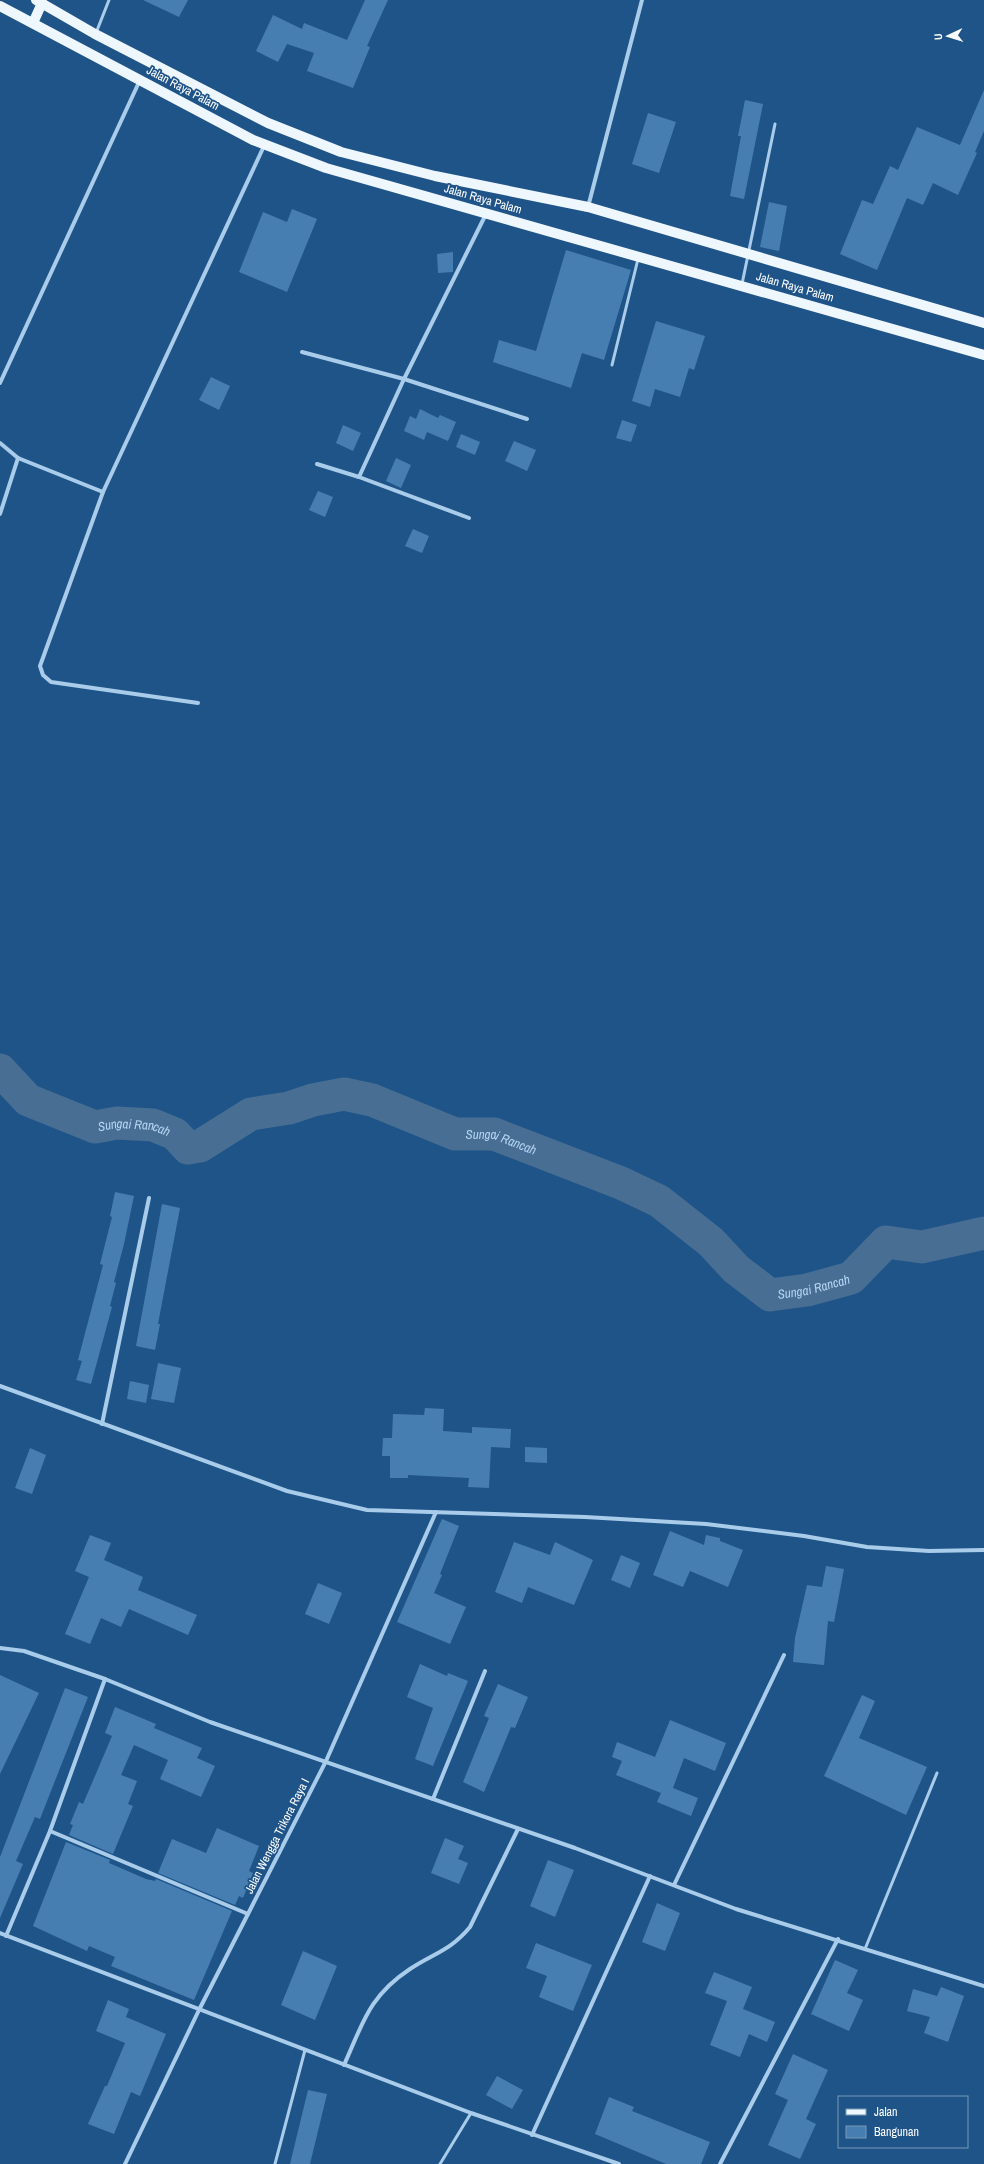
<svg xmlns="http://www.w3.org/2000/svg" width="984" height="2164" viewBox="0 0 984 2164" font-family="'Archivo Narrow',sans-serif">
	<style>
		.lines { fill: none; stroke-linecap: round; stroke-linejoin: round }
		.river { stroke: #486e94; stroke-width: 33 }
		.building { fill: #477eb2 }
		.lane { stroke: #a9cceb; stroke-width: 3 }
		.street { stroke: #a9cceb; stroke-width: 4 }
		.primary { stroke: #eef6fe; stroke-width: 10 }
		.labels { text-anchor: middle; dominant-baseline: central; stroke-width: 3.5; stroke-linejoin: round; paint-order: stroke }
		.street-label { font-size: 12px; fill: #fff; stroke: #1f5489 }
		.water-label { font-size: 13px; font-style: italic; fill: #b5d5f2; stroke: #1f5489 }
	</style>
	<rect width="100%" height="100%" fill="#1f5489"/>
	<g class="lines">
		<!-- river -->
		<path class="river" id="s1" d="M0,1070L28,1100L95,1127L117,1123L153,1125L175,1134L188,1148L200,1146L251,1114L289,1108L313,1100L344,1094L372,1100L455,1134H494L621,1183L659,1201L711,1242L736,1269L770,1295L807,1290L851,1278L886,1242L922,1247L984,1233"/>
	</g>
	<!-- building -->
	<g class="building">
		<path d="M143,0H188L179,17Z"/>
		<path d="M365,0H388L367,46L370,47L353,88L307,71L314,53L287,44L278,62L256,51L273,15L302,29L304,23L347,40Z"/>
		<path d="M984,90V131L975,152L977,153L958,195L933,183L923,205L907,198L877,270L840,254L862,200L873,204L890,166L898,170L917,127L960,145Z"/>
		<path d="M745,100L763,104L744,199L730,196L741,136H738Z"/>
		<path d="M648,113L676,122L659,173L632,164Z"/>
		<path d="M769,202L787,206L779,251L760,247Z"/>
		<path d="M292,209L317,219L287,292L239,272L263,212L287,222Z"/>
		<path d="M566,250L631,270L604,360L582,353L571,388L493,362L499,340L536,351Z"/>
		<path d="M453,252V272L438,273L437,254Z"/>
		<path d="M656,321L705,336L694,370L689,368L680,397L655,389L650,407L632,401Z"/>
		<path d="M211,377L230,386L219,410L199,400Z"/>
		<path d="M420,409L438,418L440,415L456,422L448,441L427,432L424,440L404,431L410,416L416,419Z"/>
		<path d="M622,420L637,425L631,442L616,438Z"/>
		<path d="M343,425L361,433L353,451L336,443Z"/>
		<path d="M461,434L480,442L475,455L456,447Z"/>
		<path d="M514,441L536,450L527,471L505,461Z"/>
		<path d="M396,458L411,465L401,488L386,481Z"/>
		<path d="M318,491L333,497L325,517L309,510Z"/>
		<path d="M413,529L429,536L422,553L405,546Z"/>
		<path d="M115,1192L134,1196L124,1244L114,1282L116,1283L110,1306L112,1307L91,1384L76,1380L82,1361L78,1360L103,1265L100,1264L112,1217L110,1216Z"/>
		<path d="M162,1204L180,1208L158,1324H160L155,1350L136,1346Z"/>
		<path d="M158,1363L181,1368L174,1403L151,1399Z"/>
		<path d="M130,1381L149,1385L146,1403L127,1399Z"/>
		<path d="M425,1408L444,1409L443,1431L472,1433V1427L511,1429L510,1448L491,1447L489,1488L468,1487L469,1478L408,1475V1478H390V1456H382L383,1438H392L393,1414L424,1415Z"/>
		<path d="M525,1447L547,1448V1463L525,1462Z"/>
		<path d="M30,1448L46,1455L32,1494L15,1488Z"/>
		<path d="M442,1519L459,1526L440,1574L442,1575L434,1593L466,1607L450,1644L397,1622Z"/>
		<path d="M670,1531L704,1545L706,1535L720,1538V1541L743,1550L728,1587L690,1571L683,1587L653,1575Z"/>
		<path d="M90,1535L111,1543L104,1560L143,1577L138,1590L197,1615L188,1635L129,1609L121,1627L101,1618L90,1644L65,1634L89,1577L75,1571Z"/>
		<path d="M514,1542L550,1555L555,1542L593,1560L574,1605L528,1587L522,1603L495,1592Z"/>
		<path d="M621,1555L640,1563L630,1588L611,1580Z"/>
		<path d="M826,1566L844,1569L834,1622L828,1621L824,1665L793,1662L795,1638L807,1585L822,1587Z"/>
		<path d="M318,1583L342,1593L329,1624L305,1614Z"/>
		<path d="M420,1664L447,1676L448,1673L468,1681L433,1766L415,1759L433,1708L407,1697Z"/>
		<path d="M0,1675L39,1693L0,1774Z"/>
		<path d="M498,1684L528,1697L515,1728L511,1727L484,1792L463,1782L489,1718L484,1716Z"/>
		<path d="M65,1688L88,1697L40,1819L35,1817L16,1861L23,1864L0,1918V1857Z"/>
		<path d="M862,1695L875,1701L859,1738L927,1767L906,1815L824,1776Z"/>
		<path d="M115,1707L156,1724L154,1728L202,1748L197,1758L215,1766L201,1797L160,1779L168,1760L134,1745L121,1775L137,1781L128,1804L133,1806L113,1854L69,1835L73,1825L70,1824L79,1802L83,1804L112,1736L105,1733Z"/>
		<path d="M670,1720L726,1743L715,1771L684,1758L673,1788L698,1798L691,1816L657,1802L661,1793L616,1775L622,1761L612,1757L617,1742L655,1757Z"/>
		<path d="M217,1828L259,1846L249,1871L253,1873L243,1898L239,1896L235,1905L158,1873L172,1839L206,1853Z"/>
		<path d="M445,1838L464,1846L458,1859L468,1863L459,1884L431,1873Z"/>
		<path d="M66,1842L110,1860L109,1863L146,1879L155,1881L156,1879L232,1911L194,2000L111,1966L115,1957L89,1946L87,1951L33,1926Z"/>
		<path d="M548,1860L574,1870L555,1917L530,1906Z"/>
		<path d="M657,1903L680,1913L665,1951L642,1942Z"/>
		<path d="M536,1943L592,1965L573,2011L539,1997L547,1976L526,1968Z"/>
		<path d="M303,1951L337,1966L315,2020L281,2005Z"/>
		<path d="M835,1960L858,1970L847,1993L863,2000L849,2031L811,2014Z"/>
		<path d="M714,1972L752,1987L743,2009L775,2022L767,2042L749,2034L740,2057L710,2045L727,2001L705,1993Z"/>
		<path d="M941,1987L964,1996L948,2042L924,2033L930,2017L907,2011L913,1989L937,1996Z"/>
		<path d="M108,2000L129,2009L126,2017L166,2034L140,2096L131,2092L114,2134L88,2124L105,2086H107L125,2043L96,2031Z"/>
		<path d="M793,2054L828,2070L806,2119L816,2124L800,2159L768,2145L788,2100L775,2094Z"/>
		<path d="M497,2076L523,2090L512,2109L486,2095Z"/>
		<path d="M308,2090L327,2094L310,2164H290Z"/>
		<path d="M609,2097L634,2107L632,2111L710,2142L701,2164H666L595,2134Z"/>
	</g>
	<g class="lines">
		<!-- lane -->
		<g class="lane">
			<path d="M96,33L109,0"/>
			<path d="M742,284L775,124"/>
			<path d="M612,365L638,259"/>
			<path d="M865,1949L937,1773"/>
			<path d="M275,2164L305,2050"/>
			<path d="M440,2164L471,2113"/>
		</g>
		<!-- street -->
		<g class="street">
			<path d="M588,207L642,0"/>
			<path d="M302,352L404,379L527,419"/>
			<path d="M0,383L140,80"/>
			<path d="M0,443L18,458L103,492"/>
			<path d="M317,464L359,477L469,518"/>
			<path d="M359,477L404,379L486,214"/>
			<path d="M0,514L18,458"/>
			<path d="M198,703L51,682L43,675L40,666L103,492L264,146"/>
			<path d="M0,1386L287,1491L367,1510L585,1517L706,1524L804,1536L867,1547L929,1551L984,1550"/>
			<path d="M102,1424L149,1198"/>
			<path d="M0,1648L24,1651L105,1679L210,1722L575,1848L736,1909L984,1986"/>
			<path d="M433,1799L485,1671"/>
			<path d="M50,1831L248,1914"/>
			<path d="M674,1885L784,1655"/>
			<path d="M0,1933L471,2113L619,2164"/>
			<path d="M6,1936L50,1831L105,1679"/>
			<path d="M344,2065C363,2023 369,1996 410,1969C434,1953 450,1951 470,1927L518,1829"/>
			<path d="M532,2135L650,1876"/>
			<path d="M125,2164L199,2010L326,1761L436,1512"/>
			<path d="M720,2164L838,1939"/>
		</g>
		<!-- primary -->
		<g class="primary">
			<path d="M36,0L95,34L268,123L341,152L435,176L588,207L984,323"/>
			<path d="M0,6L253,140L326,168L984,355"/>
			<path d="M33,23L42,3"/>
		</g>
	</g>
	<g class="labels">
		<!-- street labels -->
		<g class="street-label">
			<text transform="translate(183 88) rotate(28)">Jalan Raya Palam</text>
			<text transform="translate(483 199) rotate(16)">Jalan Raya Palam</text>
			<text transform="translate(795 287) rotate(16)">Jalan Raya Palam</text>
			<text transform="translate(277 1836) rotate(-63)">Jalan Wengga Trikora Raya I</text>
		</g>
		<!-- water labels -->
		<g class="water-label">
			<text stroke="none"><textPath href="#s1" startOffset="153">Sungai Rancah</textPath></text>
			<text stroke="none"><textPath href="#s1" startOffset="548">Sungai Rancah</textPath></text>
			<text stroke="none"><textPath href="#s1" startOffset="908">Sungai Rancah</textPath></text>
		</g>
	</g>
	<!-- legend -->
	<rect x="838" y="2096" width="130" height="52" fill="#1f5489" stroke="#7998b8"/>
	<rect x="846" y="2109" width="20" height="6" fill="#eef6fe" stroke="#7998b8"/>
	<text x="874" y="2116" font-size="12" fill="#ffffff">Jalan</text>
	<rect x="846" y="2126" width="20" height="12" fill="#477eb2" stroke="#7998b8"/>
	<text x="874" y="2136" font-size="12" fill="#ffffff">Bangunan</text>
	<!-- north arrow -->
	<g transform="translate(948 36) rotate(266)" stroke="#1f5489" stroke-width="3" paint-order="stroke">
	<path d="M0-3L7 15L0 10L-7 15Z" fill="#ffffff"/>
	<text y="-6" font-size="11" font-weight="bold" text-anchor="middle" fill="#ffffff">U</text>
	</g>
</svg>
